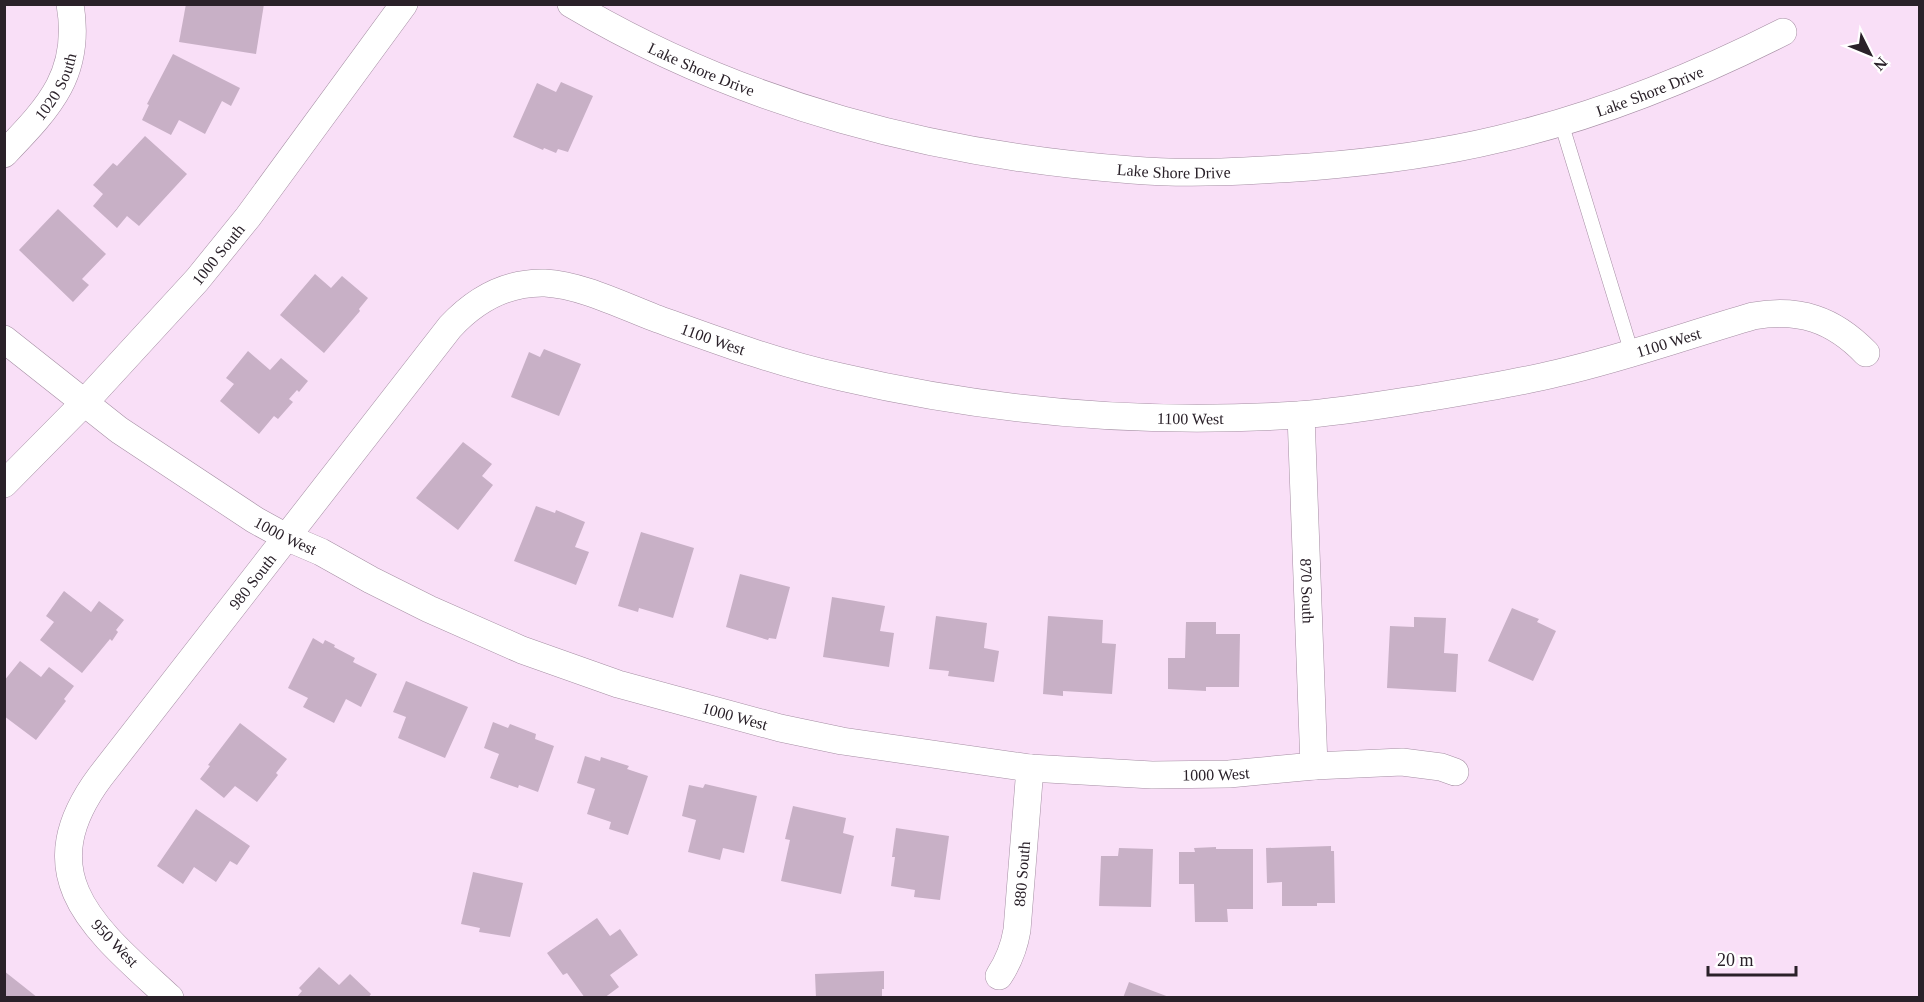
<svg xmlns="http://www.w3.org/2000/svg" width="1924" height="1002" viewBox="0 0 1924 1002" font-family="Georgia,serif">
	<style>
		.building { fill: #c8b0c6 }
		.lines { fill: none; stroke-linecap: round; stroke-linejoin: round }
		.lane-casing { stroke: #a58ea3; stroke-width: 15 }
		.street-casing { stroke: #a58ea3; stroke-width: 28 }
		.lane { stroke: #fff; stroke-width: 14 }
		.street { stroke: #fff; stroke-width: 27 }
		.labels { text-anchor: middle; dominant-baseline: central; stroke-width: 4.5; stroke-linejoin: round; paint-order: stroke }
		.street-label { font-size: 16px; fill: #2a2129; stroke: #fff }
	</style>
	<rect width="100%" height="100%" fill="#f9dff7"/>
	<!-- building -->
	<g class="building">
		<path d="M186,4H264L256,54L179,42Z"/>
		<path d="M173,54L240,88L231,106L222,101L205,134L179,120L171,135L142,120L149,105L147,104Z"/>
		<path d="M561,82L593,96L568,152L558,149L556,153L544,148L543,150L513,137L537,83L556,92Z"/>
		<path d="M145,136L187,174L139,226L127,216L117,228L93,206L103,194L93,185L113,163L117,166Z"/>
		<path d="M58,209L106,254L82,279L89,285L73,302L19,250Z"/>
		<path d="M315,274L331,288L342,276L368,298L359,309L360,311L324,353L280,315Z"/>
		<path d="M544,349L581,364L559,416L511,397L529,352L540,357Z"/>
		<path d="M248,351L270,370L281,358L308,381L299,392L297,390L289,399L293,402L278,419L274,416L259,434L220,401L234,384L226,378Z"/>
		<path d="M463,442L492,464L482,476L493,485L458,530L416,498Z"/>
		<path d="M536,506L555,513L556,510L585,522L575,547L589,552L576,585L514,561Z"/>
		<path d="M641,532L694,548L673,618L639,608L638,612L618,606Z"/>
		<path d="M740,574L790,587L776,639L769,638L768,640L726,627Z"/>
		<path d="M64,591L91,612L99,601L124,620L116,630L118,632L112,641L110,639L82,673L40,640L54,622L46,616Z"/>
		<path d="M832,597L885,606L880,631L894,633L889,667L823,657Z"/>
		<path d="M1512,608L1539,619L1537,622L1556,631L1533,681L1488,661Z"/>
		<path d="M936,616L987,623L984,648L999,651L994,682L948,676L949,671L929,669Z"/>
		<path d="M1048,616L1103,620L1102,643L1116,644L1112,694L1063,691V696L1043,694Z"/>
		<path d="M1414,617L1446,618L1444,653L1458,654L1456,692L1387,688L1390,626L1414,627Z"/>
		<path d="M1186,622H1216V634H1240L1239,687H1206V691L1168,689V658H1185Z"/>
		<path d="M313,638L323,644L325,640L335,645L334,647L355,658L353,662L377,674L361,707L346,699L334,723L303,707L308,698L288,688Z"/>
		<path d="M20,661L41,677L49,667L74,686L64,699L66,701L36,740L4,716V681Z"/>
		<path d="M406,681L468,707L445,758L398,738L406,717L393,712Z"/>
		<path d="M493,722L508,728L510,724L536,734L535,739L554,746L538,792L519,785L518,788L490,778L499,754L484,748Z"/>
		<path d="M240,723L287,759L276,773L278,775L257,802L235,786L224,798L200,779L210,766L208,765Z"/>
		<path d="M585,756L600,761L601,757L629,766L627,769L648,776L628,835L609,829L611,822L587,814L595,789L577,783Z"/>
		<path d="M705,784L757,796L744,853L723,848L720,860L688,852L696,820L682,816L689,785L703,788Z"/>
		<path d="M793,806L846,818L843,833L854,836L841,894L781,881L790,840L785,839Z"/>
		<path d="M196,809L250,846L237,865L230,861L216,882L194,867L183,884L157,866Z"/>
		<path d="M896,828L949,836L940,900L914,897L915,890L891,886L895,857H892Z"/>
		<path d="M1331,846V851H1334L1335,903H1317V906H1282V882L1267,883L1266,848Z"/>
		<path d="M1216,847V849H1253V909H1227L1228,922H1195L1194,884H1179V852H1195L1194,848Z"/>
		<path d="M1119,848L1153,849L1151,907L1099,906L1101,856H1118Z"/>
		<path d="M473,872L523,883L510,937L479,932L480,928L461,924Z"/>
		<path d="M597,918L610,936L620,929L638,955L610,975L619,987L604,998H585L567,973L563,975L547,953Z"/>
		<path d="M319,967L339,985L350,974L371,994L368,998H296L302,991L299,988Z"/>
		<path d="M4,971L23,986L38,998H4Z"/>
		<path d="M884,971V989H882V998H816L815,974Z"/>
		<path d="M1129,982L1169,997V998H1123Z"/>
	</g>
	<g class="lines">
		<defs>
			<path id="lane" d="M1561,122L1632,354"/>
			<g id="street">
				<path id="s1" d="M571,4C741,105 937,156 1132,170C1191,175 1252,171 1310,167C1374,162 1437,154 1499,139C1598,116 1692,78 1783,32"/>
				<path id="s2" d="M4,154C49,107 82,74 70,4"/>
				<path id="s3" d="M4,339L119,430L255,520L286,537L321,552L371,580L429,609L522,650L618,684L780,728L842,741L1030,768L1152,775L1229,774L1314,766L1402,762L1441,767L1455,772"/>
				<path id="s4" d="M1301,415L1314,766"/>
				<path id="s5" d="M4,484L84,403L197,280L248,217L404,4"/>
				<path id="s6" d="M999,976C1009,961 1014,948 1017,930L1030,768"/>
				<path id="s7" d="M170,998C98,931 25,878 100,777L450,327C476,299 507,282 545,283C581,285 621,305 655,318C716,340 777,363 841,377C991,412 1144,425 1298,415C1343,412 1387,404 1432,397C1474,390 1517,383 1558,373C1624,358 1688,335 1753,316C1799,308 1833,319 1866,353"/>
			</g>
		</defs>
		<!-- lane casing -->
		<use href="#lane" class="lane-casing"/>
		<!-- street casing -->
		<use href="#street" class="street-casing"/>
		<!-- lane -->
		<use href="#lane" class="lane"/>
		<!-- street -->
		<use href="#street" class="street"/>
	</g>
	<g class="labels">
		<!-- street labels -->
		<g class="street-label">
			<text stroke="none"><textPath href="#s1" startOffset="146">Lake Shore Drive</textPath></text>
			<text stroke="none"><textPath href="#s2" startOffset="86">1020 South</textPath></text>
			<text stroke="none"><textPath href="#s1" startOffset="1118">Lake Shore Drive</textPath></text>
			<text stroke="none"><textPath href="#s1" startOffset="632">Lake Shore Drive</textPath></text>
			<text stroke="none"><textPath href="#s5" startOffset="314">1000 South</textPath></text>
			<text stroke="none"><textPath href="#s7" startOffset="1122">1100 West</textPath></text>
			<text stroke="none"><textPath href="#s7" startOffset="2094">1100 West</textPath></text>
			<text stroke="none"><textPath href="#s7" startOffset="1608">1100 West</textPath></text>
			<text stroke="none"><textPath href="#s3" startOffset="344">1000 West</textPath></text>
			<text stroke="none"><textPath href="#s7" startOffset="514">980 South</textPath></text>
			<text stroke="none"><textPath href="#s4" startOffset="176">870 South</textPath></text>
			<text stroke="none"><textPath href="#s3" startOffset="830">1000 West</textPath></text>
			<text stroke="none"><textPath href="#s3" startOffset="1316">1000 West</textPath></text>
			<text stroke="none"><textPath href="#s6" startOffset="106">880 South</textPath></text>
			<text transform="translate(115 943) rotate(46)">950 West</text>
		</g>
	</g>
	<!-- border -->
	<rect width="1924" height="1002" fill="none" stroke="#2a2129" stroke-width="12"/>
	<!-- north arrow -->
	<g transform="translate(1870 54) rotate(133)" stroke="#ffffff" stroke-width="4.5" paint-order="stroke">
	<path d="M0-4.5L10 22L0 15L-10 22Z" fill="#2a2129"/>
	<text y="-9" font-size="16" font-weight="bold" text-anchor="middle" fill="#2a2129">N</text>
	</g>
	<!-- scale -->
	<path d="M1708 966v9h88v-9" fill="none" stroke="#2a2129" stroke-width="3"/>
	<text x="1717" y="966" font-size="18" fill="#2a2129" stroke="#ffffff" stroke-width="4.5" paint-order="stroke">20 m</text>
</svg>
